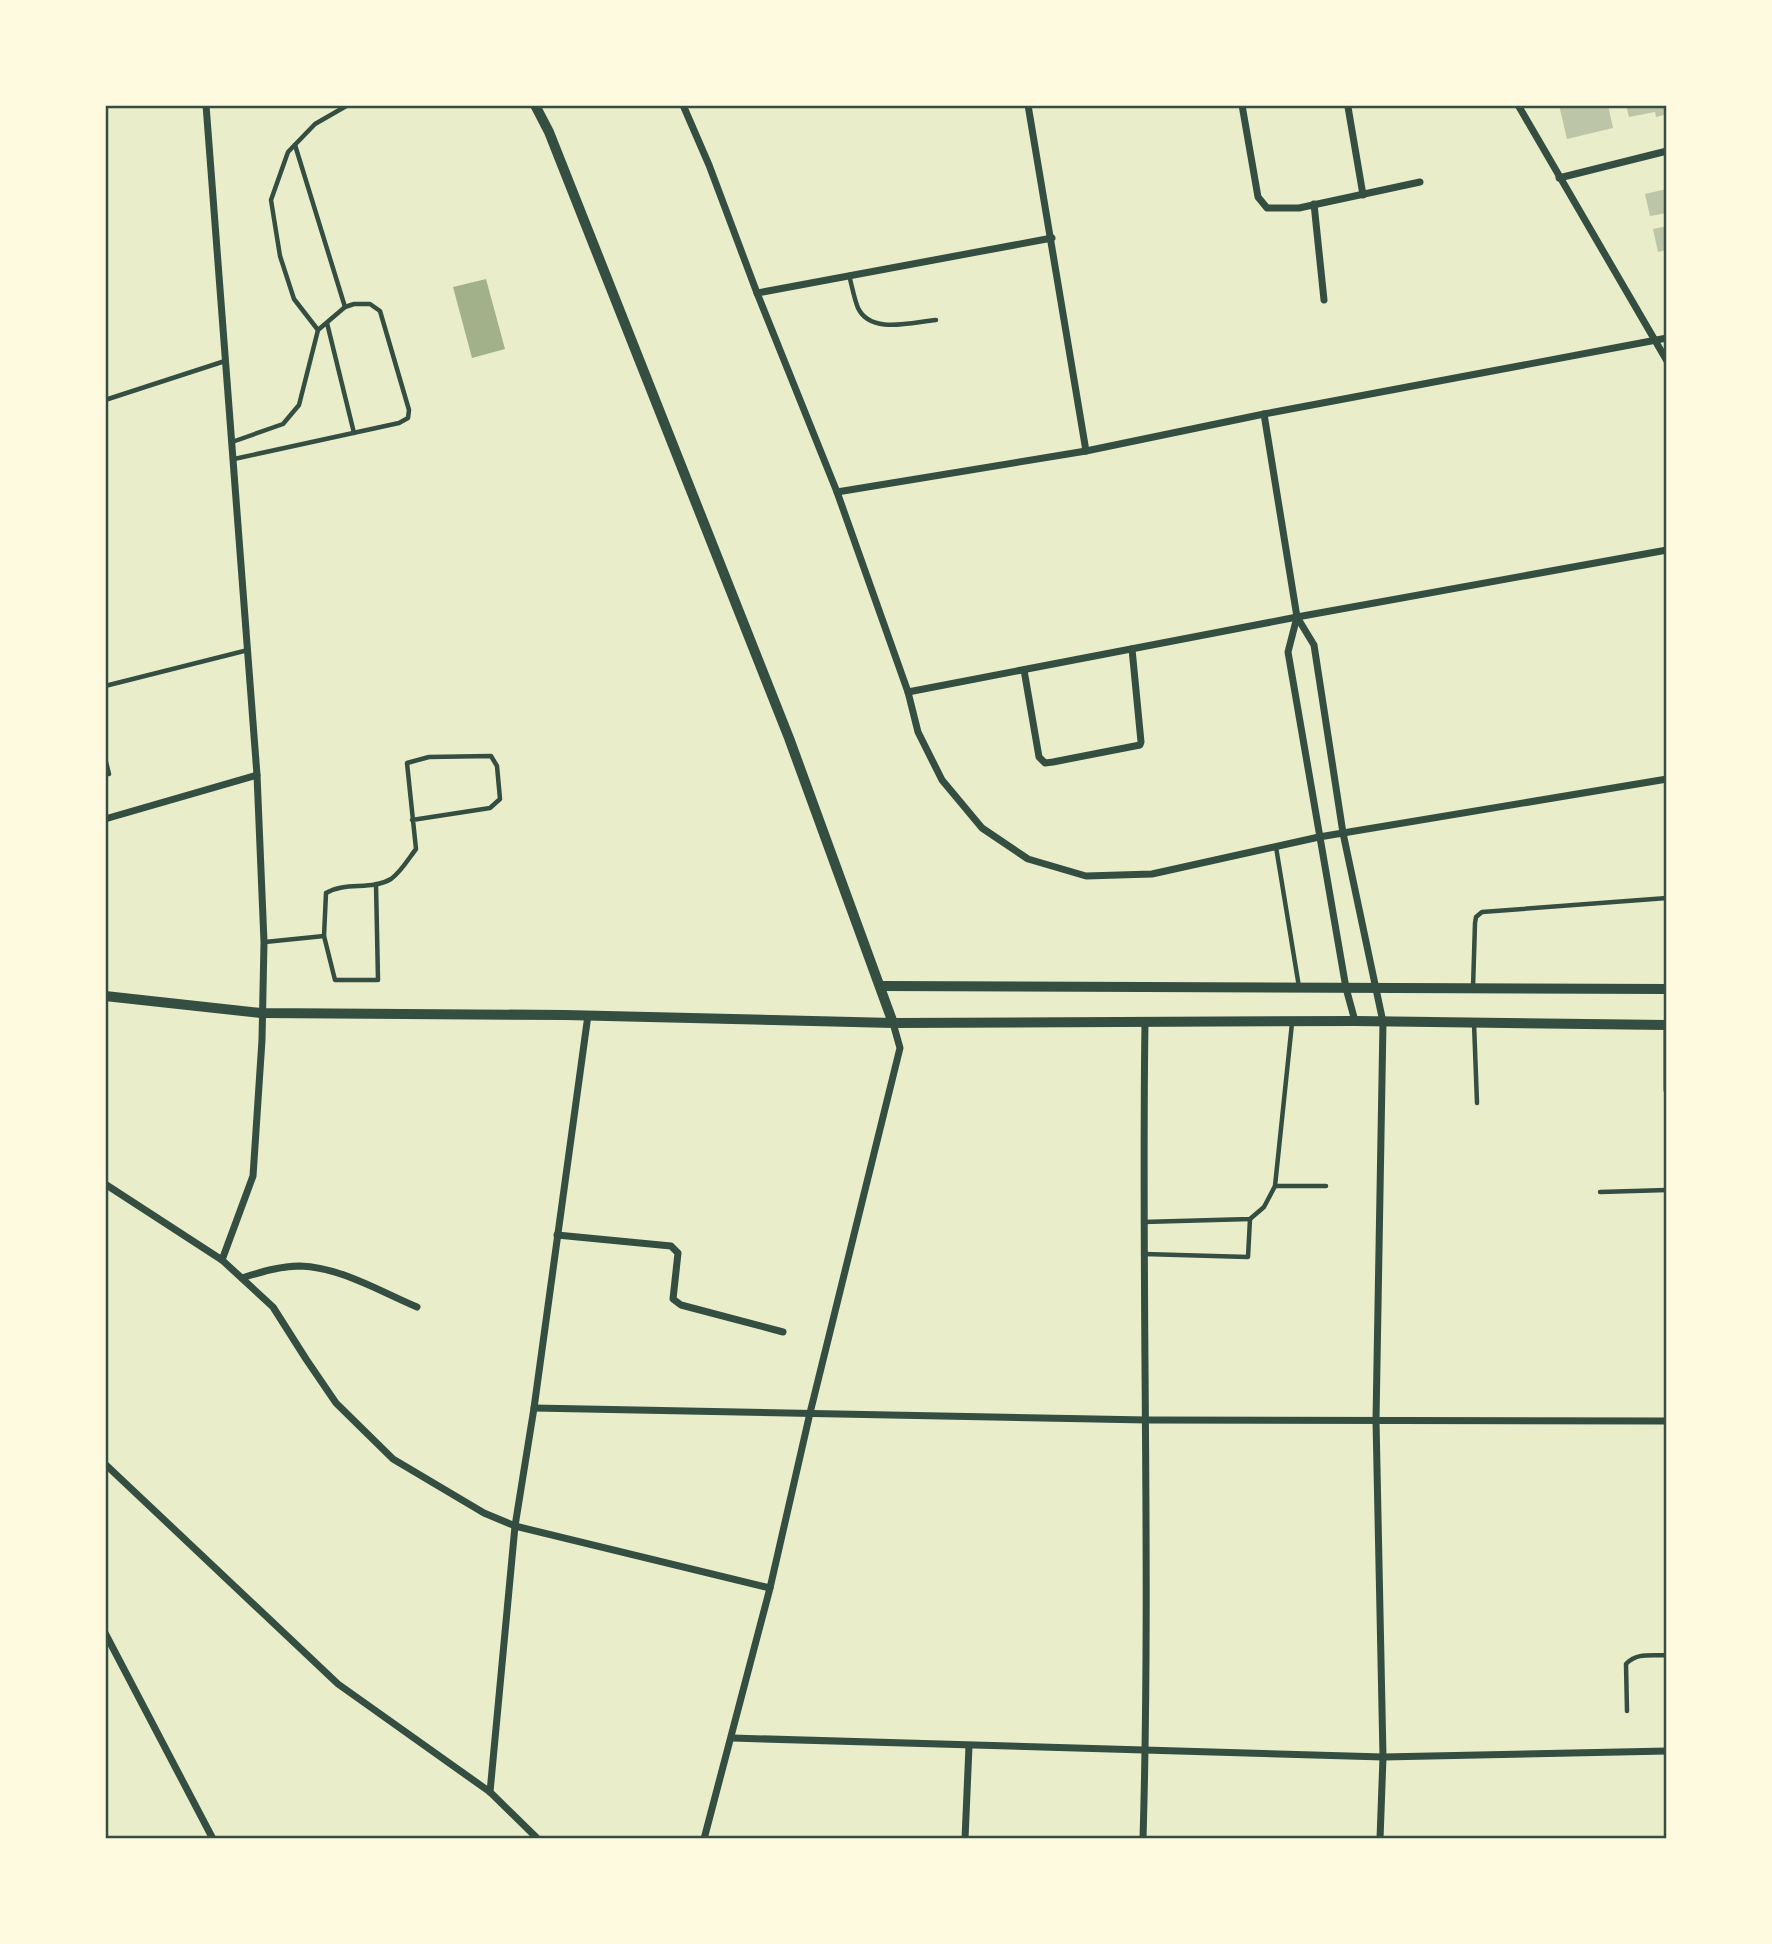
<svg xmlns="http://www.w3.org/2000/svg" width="1772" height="1944" viewBox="0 0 1772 1944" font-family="'Public Sans',sans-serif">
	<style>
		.water { fill: #a3b18a }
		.building { fill: #bcc5a7 }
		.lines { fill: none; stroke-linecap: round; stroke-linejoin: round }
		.service { stroke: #344e41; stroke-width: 4.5 }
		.minor { stroke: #344e41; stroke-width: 7 }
		.tertiary { stroke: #344e41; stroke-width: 10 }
		.neatline { fill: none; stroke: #344e41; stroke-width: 2.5 }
	</style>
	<rect width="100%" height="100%" fill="#e9edc9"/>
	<!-- water -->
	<path class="water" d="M486,279L505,349L472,358L453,287Z"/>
	<!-- building -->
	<g class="building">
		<path d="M1559,105H1608L1613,128L1567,139Z"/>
		<path d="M1626,105H1667V114L1656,117L1655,112L1629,117Z"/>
		<path d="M1667,189V213L1650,216L1645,194Z"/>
		<path d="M1667,226V250L1658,252L1653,229Z"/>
	</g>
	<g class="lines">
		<!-- service -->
		<g class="service">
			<path d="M295,145L345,307"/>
			<path d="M849,275C852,286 854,298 858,308C871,335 912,322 936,320"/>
			<path d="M327,323L354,433"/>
			<path d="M318,330L294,299L280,256L271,200L288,152L315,124L348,105"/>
			<path d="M105,400L225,361"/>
			<path d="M232,442L283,424L299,405L318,330L345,307L354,304H370L380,311L409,410L408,418L399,423L234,459"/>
			<path d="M105,686L248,650"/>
			<path d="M105,758L109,774"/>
			<path d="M1276,847L1299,987"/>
			<path d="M324,936L335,980H378L376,884"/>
			<path d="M265,942L324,936L326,893C346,881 371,891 391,879C401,872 409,858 416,849L407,763L429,757L491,756L497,766L500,799L490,808L412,820"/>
			<path d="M1473,988L1475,923L1476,917L1482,912L1667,898"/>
			<path d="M1474,1023L1477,1103"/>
			<path d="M1275,1186H1326"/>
			<path d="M1600,1192L1667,1190"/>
			<path d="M1143,1222L1250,1219L1264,1207L1275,1186L1292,1023"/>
			<path d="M1144,1254L1248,1257L1250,1219"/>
			<path d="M1627,1711L1626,1664C1637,1652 1652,1656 1667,1655"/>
		</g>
		<!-- minor -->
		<g class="minor">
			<path d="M206,105L257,775L264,942L262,1040L253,1176L222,1260"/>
			<path d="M683,105L709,165L757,293L837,492L908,692L918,732L942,780L982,828L1028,859L1086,876L1152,874L1319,837L1667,779"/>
			<path d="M1028,105L1086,451"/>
			<path d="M1242,105L1258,197L1267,208H1299L1420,182"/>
			<path d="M1518,105L1667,361"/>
			<path d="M1348,107L1363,195"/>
			<path d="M1559,178L1667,151"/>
			<path d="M1314,204L1324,300"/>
			<path d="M757,293L1052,238"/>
			<path d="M1264,414L1297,617L1314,645L1343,833L1383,1022L1376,1420L1383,1757L1380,1839"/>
			<path d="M837,492L1086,451L1264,414L1667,338"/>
			<path d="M1297,617L1288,652L1346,988L1355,1021"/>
			<path d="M1024,670L1039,757L1045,763L1053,762L1140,745L1141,742L1132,649"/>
			<path d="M908,692L1297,617L1667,550"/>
			<path d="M105,819L257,775"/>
			<path d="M1667,1025V1090"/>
			<path d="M105,1184L222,1260L273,1307L306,1359L336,1403L393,1459L484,1513L515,1526L770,1588L704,1839"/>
			<path d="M557,1235L671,1246L678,1253L673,1299L681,1305L783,1332"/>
			<path d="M242,1278C261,1272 280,1266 300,1266C340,1267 381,1292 417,1307"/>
			<path d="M534,1408L1147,1420L1667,1421"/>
			<path d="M105,1464L338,1684L490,1792L538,1839"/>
			<path d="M770,1588L810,1413L900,1048L893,1023"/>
			<path d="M105,1633L213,1839"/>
			<path d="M732,1738L1383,1757L1667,1751"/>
			<path d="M490,1792L515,1526L534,1408L588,1015"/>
			<path d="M965,1839L969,1746"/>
			<path d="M1143,1839C1151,1567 1141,1294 1145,1022"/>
		</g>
		<!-- tertiary -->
		<g class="tertiary">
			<path d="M535,105L549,132L789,738L893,1023"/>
			<path d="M881,986L1667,989"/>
			<path d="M105,996L261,1013L565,1015L893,1023L1355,1021L1667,1025"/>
		</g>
	</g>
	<!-- border -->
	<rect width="1772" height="1944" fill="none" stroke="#fefae0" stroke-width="214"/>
	<rect x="107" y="107" width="1558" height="1730" class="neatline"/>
</svg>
